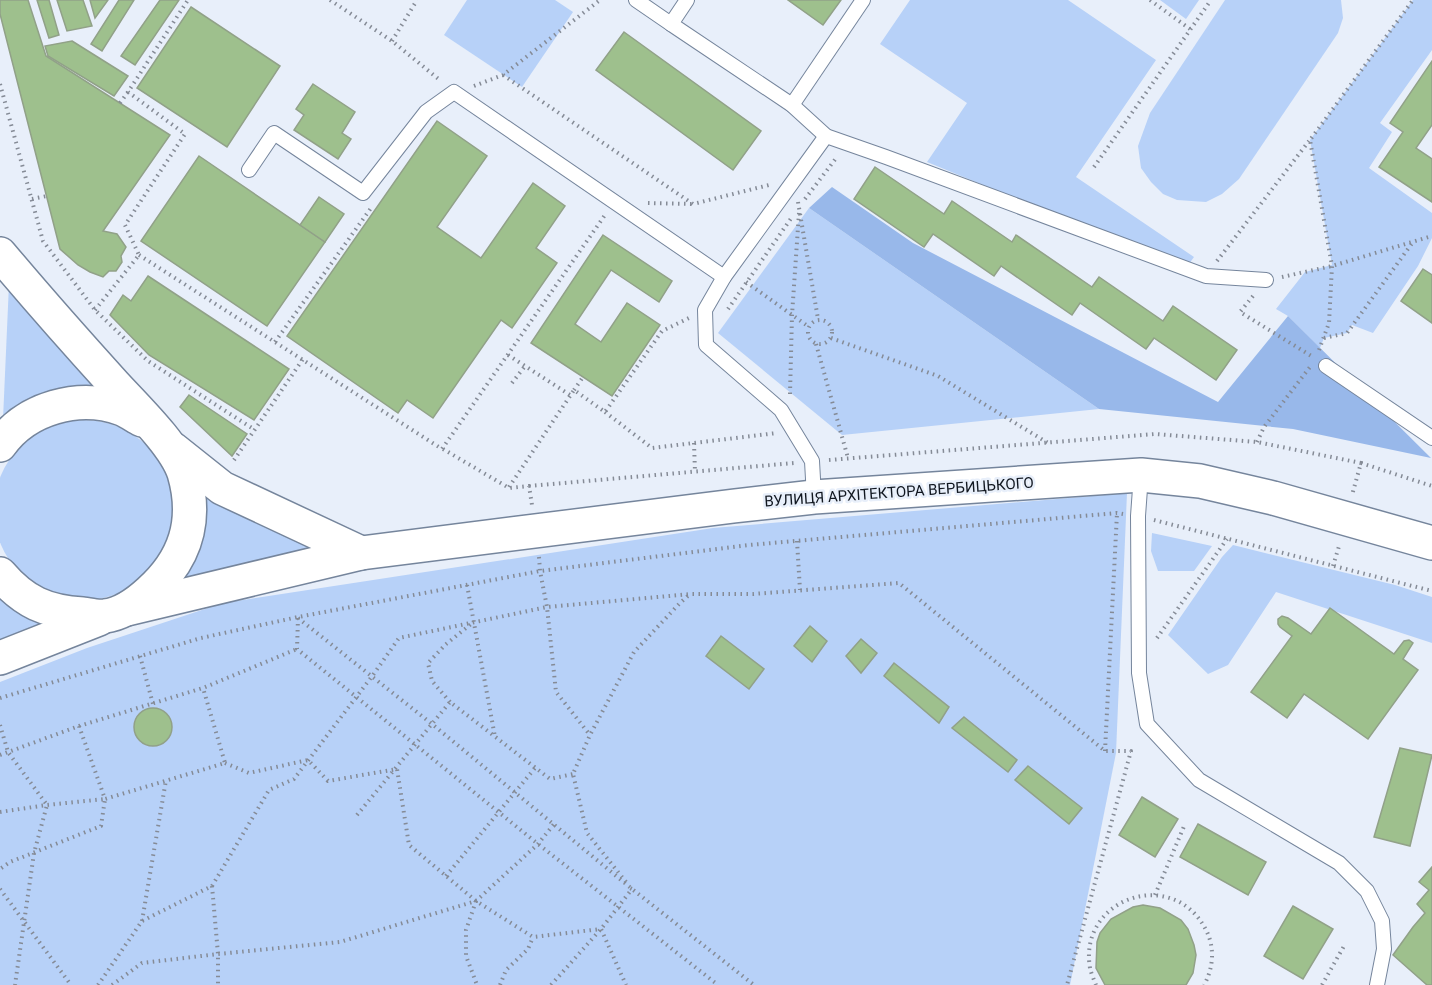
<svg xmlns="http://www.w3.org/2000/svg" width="1432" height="985" viewBox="0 0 1432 985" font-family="Roboto,sans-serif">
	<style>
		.green { fill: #b7d1f8 }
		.forest { fill: #98b8ea }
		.building { fill: #9ec08d; stroke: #91a188; stroke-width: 1.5 }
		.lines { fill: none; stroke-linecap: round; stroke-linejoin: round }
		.lane-casing { stroke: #75859c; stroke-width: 16 }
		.secondary-casing { stroke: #75859c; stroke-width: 36 }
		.path { stroke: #858b96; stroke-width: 4; stroke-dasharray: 1.5 4.5; stroke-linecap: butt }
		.lane { stroke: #fff; stroke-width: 14 }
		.secondary { stroke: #fff; stroke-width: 33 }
		.labels { text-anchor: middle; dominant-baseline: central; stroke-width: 5; stroke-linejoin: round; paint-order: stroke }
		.street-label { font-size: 15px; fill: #111720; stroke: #e8effa }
	</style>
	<rect width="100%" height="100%" fill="#e8effa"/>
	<!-- green -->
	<g class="green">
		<path d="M467,0H555L573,12L522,87L444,35Z"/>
		<path d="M910,0H1068L1156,60L1076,177L1194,257L1186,268L927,162L967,103L880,44Z"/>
		<path d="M1160,0H1199L1186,19Z"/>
		<path d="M1225,0H1341L1343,18L1338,33L1239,179L1222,194L1206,202L1177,200L1163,194L1151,182L1141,168L1138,146L1150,113Z"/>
		<path d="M1413,0H1432V50L1380,123L1392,132L1369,168L1432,213V238L1418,266L1373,333L1352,325L1347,333L1324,338L1320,348L1288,316L1276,309L1305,272L1332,265L1310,140Z"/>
		<path d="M809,208L1099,409L842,435L718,333Z"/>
		<path d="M9,284L105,395L3,419Z"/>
		<circle cx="84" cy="510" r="90"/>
		<path d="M203,493L320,550L182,578C207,552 206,528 203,493Z"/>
		<path d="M1127,493L1116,753L1070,985H0V682L87,648L223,603L713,528Z"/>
		<path d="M1152,533L1212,546L1194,571H1158L1151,551Z"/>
		<path d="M1233,545L1395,585L1432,597V643L1276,592L1228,665L1208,674L1168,635L1222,557Z"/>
		<path d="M0,596L50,623L0,641Z"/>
	</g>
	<!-- forest -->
	<path class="forest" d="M832,187L913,243L1218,402L1288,316L1431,458L1293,429L1099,409L809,208Z"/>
	<!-- building -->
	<g class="building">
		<path d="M0,0H28L46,56L170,135L103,231L117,234L126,247L121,256L122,262L116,271H109L103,277L90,272L78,265L60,249L0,14Z"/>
		<path d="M37,0H49L59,35L49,38Z"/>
		<path d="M57,0H83L92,26L67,31Z"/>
		<path d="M90,0H108L95,18Z"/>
		<path d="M119,0H134L102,51L91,44Z"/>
		<path d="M160,0H179L135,65L121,56Z"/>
		<path d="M788,0H841L823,25Z"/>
		<path d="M191,7L280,66L227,147L137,88Z"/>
		<path d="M624,32L761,131L733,170L596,70Z"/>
		<path d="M72,41L128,76L114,96L48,56L45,46Z"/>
		<path d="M1432,61V125L1416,148L1432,159V202L1379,167L1403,132L1390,123Z"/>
		<path d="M313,84L355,112L342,133L351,139L338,159L294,130L304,115L296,109Z"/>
		<path d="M437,121L487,156L437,227L481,258L533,183L565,206L536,248L557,263L512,328L501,320L433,418L407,400L398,413L287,336Z"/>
		<path d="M199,156L325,242L267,326L141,241Z"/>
		<path d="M875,167L944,214L952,201L1012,242L1016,235L1092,287L1099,277L1163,321L1173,306L1237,350L1216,380L1154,338L1146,349L1080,303L1072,315L1001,266L994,276L933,234L924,247L854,199Z"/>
		<path d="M319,197L344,214L325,242L300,225Z"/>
		<path d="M603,235L672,281L659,302L611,270L575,324L601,342L627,303L660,325L612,396L531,343Z"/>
		<path d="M1423,269L1432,275V323L1401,301Z"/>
		<path d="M148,276L289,369L254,420L149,355L110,315L123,295L131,301Z"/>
		<path d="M189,395L247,434L232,456L180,407Z"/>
		<path d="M1330,608L1394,654L1404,641L1409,640L1413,643L1403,659L1418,670L1368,739L1304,694L1287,718L1251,692L1292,636L1280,627L1278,624V619L1282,616L1288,618L1311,634Z"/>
		<path d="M810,626L827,641L812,662L794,646Z"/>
		<path d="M721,636L764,669L749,689L706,656Z"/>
		<path d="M861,639L877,653L861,673L846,656Z"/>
		<path d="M894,663L949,707L939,723L884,676Z"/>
		<circle cx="153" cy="727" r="19"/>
		<path d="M964,717L1017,760L1008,772L952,728Z"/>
		<path d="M1400,748L1432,755L1410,846L1374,837Z"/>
		<path d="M1028,766L1082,808L1069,824L1015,780Z"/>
		<path d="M1142,797L1178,819L1155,857L1119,835Z"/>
		<path d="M1198,824L1266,862L1248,895L1180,857Z"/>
		<path d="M1432,867V985H1427L1393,955L1413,927L1425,913L1417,904L1429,890L1419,882Z"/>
		<path d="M1143,905L1160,908L1181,920L1188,929L1194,945L1196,955L1193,973L1186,985H1105L1096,968L1097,942L1100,933L1111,919L1133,907Z"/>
		<path d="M1293,906L1333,929L1303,979L1264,956Z"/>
	</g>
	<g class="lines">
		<defs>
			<g id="lane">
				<path d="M636,0L671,24"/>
				<path d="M687,0L671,24L792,105L826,136L886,157L1206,276L1266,280"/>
				<path d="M792,105L863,0"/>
				<path d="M249,170L274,133L363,193L426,112L454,92L724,277"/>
				<path d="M1326,366L1432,438"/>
				<path d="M1141,475L1138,516L1139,673L1147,724L1199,780L1339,863L1367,891L1382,921L1384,949L1377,985"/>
				<path d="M814,497L812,461L781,410L706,345L705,310L724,277L826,136"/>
			</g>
			<g id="secondary">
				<path d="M0,254C37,298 75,341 114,384C135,407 175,445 184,473C198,521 185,560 149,592C137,603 122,614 105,616C98,617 90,615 83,614C46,612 24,602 0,574"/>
				<path d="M0,445C26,408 79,393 122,409C129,412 136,417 142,420"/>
				<path d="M173,449L222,488L361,553"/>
				<path d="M127,609L361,553L734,506L814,497L1141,475L1200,481L1273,498L1432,543"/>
				<path d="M0,658L99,619"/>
			</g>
		</defs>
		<!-- lane casing -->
		<use href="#lane" class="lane-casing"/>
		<!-- secondary casing -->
		<use href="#secondary" class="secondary-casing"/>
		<!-- path -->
		<g class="path">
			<path d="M330,0L392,41L441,81"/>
			<path d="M1150,0L1190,29"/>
			<path d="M392,41L417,0"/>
			<path d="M503,75L693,204L769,185"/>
			<path d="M0,84L43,241L95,310L148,361L255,430"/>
			<path d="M474,86L503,75L600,0"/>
			<path d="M120,103L128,92"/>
			<path d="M1094,167L1211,0"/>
			<path d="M32,199L47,196"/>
			<path d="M805,199L837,157"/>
			<path d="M798,202L818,319"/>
			<path d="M648,203L693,204"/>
			<path d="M139,255L442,449L605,215"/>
			<path d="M1217,261L1309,141"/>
			<path d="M1282,277L1332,266L1432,236"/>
			<path d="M746,282L809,327"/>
			<path d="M1253,296L1240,312L1313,357"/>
			<path d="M728,309L792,217"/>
			<path d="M95,310L139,255L125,225L185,134L128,92L188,0"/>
			<circle cx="820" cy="332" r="12"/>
			<path d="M831,338L938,376L1048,443"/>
			<path d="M1324,338L1347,333L1413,242"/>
			<path d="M275,342L371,208"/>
			<path d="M816,344L848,458"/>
			<path d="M1319,350L1329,323L1332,266L1310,140L1413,0"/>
			<path d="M508,355L570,395"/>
			<path d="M512,383L525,366"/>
			<path d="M574,390L583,377"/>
			<path d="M790,394L792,315L799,213"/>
			<path d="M605,412L652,448L777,433"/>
			<path d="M1257,442L1264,427L1310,367"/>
			<path d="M694,443L695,472"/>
			<path d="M443,449L509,488L529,486L532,505"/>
			<path d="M234,460L303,359"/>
			<path d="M829,460L1155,434L1257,442L1361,463L1352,495"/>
			<path d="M1361,463L1432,486"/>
			<path d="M529,486L794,463"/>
			<path d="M509,487L574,390L605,412L662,331L689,318"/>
			<path d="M1154,520L1432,591"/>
			<path d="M797,541L800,590"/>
			<path d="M539,557L540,571L547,607L556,692L590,735"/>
			<path d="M1333,566L1340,543"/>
			<path d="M467,585L495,737"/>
			<path d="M298,618L432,724L632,889L754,985"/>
			<path d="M298,618L297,649L538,844L718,985"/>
			<path d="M1157,638L1227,539"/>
			<path d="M140,656L153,704"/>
			<path d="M0,698L201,638L298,617L540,571L749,545L1117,513L1123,514"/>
			<path d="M450,702L432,681L428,663L445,645L471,624"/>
			<path d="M0,725L8,752L47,805L34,853L15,985"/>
			<path d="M79,726L105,799L225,763L203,688"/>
			<path d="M1105,751L1117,513"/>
			<path d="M0,755L79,726L203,688L297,649"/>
			<path d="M225,763L249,773L308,760L328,781L397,769L409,845L476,901L533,937L601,929L626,985"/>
			<path d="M0,812L47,805L105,799L101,826L10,862L0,869"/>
			<path d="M357,815L450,702L550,779L573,774"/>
			<path d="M446,876L535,768"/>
			<path d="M626,882L587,833L573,774L590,735L634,652L679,604L690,594"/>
			<path d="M212,886L218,954V985"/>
			<path d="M0,889L71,985"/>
			<path d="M1155,895L1185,824"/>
			<path d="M476,901L466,930V956L477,985"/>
			<path d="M142,921L166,780"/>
			<path d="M98,985L142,921L212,886L269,790L294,779L373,675L399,638L547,607L691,594H753L899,583L1105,751H1131L1067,985"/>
			<path d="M112,985L142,963L218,954L340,942L476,901L538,844L554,824"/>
			<path d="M500,985L506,970L528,949L533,937"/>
			<path d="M551,985L601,929L632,889L630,888"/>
			<path d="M1096,985C1094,980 1091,973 1090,968C1078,899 1171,866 1205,928C1215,946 1214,967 1204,985"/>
			<path d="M1322,985L1344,946"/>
		</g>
		<!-- lane -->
		<use href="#lane" class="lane"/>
		<!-- secondary -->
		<use href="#secondary" class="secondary"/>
	</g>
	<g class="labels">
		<!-- street labels -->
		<g class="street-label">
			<text transform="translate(899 492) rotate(-4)">ВУЛИЦЯ АРХІТЕКТОРА ВЕРБИЦЬКОГО</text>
		</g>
	</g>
</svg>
